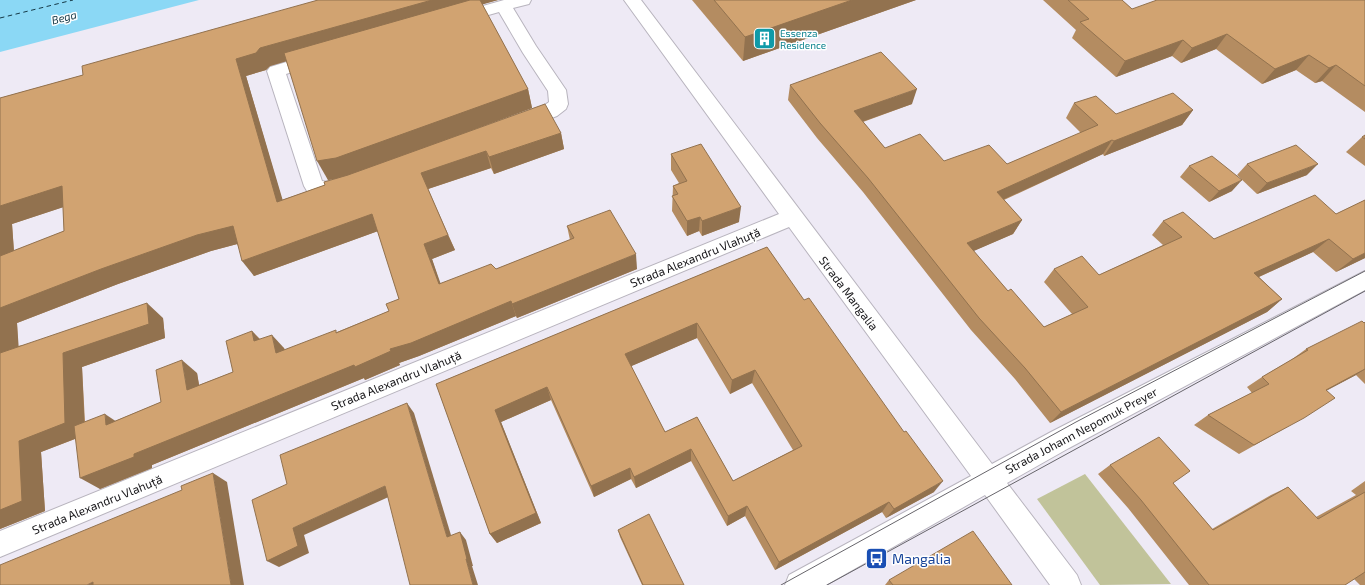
<svg xmlns="http://www.w3.org/2000/svg" width="1365" height="585" viewBox="0 0 1365 585" font-family="'Exo 2',sans-serif">
	<style>
		.green { fill: #c1c39a }
		.water { fill: #8bd8f5 }
		.lines { fill: none; stroke-linecap: round; stroke-linejoin: round }
		.ferry { stroke: #153845; stroke-width: 1; stroke-dasharray: 4.5 3.5; stroke-linecap: butt }
		.minor-casing { stroke: #b8b4be; stroke-width: 2 }
		.minor { fill: #fff; fill-rule: evenodd }
		.tram { stroke: #67656b; stroke-width: 1 }
		.wall { fill: #b48c61; fill-rule: evenodd }
		.shaded-wall { fill: #92724f }
		.building { fill: #d1a371; stroke: #92724f; fill-rule: evenodd }
		.labels { text-anchor: middle; dominant-baseline: central; stroke-width: 3; stroke-linejoin: round; paint-order: stroke }
		.far-culture-label { font-size: 10px; fill: #0d838f; stroke: #fff; text-anchor: start }
		.far-water-label { font-size: 11px; font-style: italic; fill: #153845; stroke: #fff }
		.street-label { font-size: 12px; fill: #18171a; stroke: #fff }
		.near-transit-label { font-size: 14px; fill: #164399; stroke: #fff; text-anchor: start }
	</style>
	<rect width="100%" height="100%" fill="#eeeaf5"/>
	<!-- green -->
	<path class="green" d="M1085,474L1171,584L1100,585L1037,499Z"/>
	<!-- water -->
	<path class="water" d="M0,0H199L0,52Z"/>
	<g class="lines">
		<!-- ferry -->
		<path class="ferry" d="M0,18L73,0"/>
		<defs>
			<g id="minor">
				<path d="M504,0H531L529,4L513,8L536,46L566,90L568,104L566,109L557,116L522,129L515,127L513,122C519,111 539,110 549,102L548,91L523,53L499,12L457,24L451,23L449,19L451,15Z"/>
				<path d="M624,0H641L992,464L1051,432L1365,271V290L1069,448L1007,483L1077,575L1081,585H1050L985,495L826,585H785L789,575L971,476L789,227L0,557V531L779,214Z"/>
				<path d="M316,53L322,55L325,59L322,63L286,74L322,181C333,184 342,177 354,181L357,186L354,191L326,198L307,191L304,186L267,71L270,67Z"/>
			</g>
		</defs>
		<!-- minor casing -->
		<use href="#minor" class="minor-casing"/>
		<!-- minor -->
		<use href="#minor" class="minor"/>
		<!-- tram -->
		<g class="tram">
			<path d="M781,585L1076,422L1365,271"/>
			<path d="M827,585L1365,291"/>
		</g>
	</g>
	<!-- wall -->
	<g class="wall">
		<path d="M318,0H498L482,4L528,89L532,108L475,129L561,133L564,149L494,174L491,168L428,189L455,250L432,259L440,284L496,269L570,240L567,226L637,269L517,318L516,316L419,356L399,363L400,365L365,380L364,378L152,465V468L100,489L75,439L41,452L45,511L0,529V98L83,75ZM286,61L328,180L335,179L325,185L282,200L246,76L266,70L270,66ZM63,207L64,231L14,251L12,224ZM378,231L399,299L389,311L337,332L285,350L284,348L260,339L252,331L233,372L199,385L197,373L161,402L115,421L85,422L82,367L165,338L163,318L18,346L17,323L118,284L211,251L237,244L254,276Z"/>
		<path d="M692,0H916L743,61Z"/>
		<path d="M1043,0H1122L1132,9L1365,0V112L1322,81L1315,83L1296,70L1262,84L1216,49L1181,63L1172,56L1116,77L1072,38L1076,30Z"/>
		<path d="M790,85L912,104L863,122L885,148L944,161L1007,164L1081,133L1066,118L1074,103L1116,114L1193,110L1182,125L1104,156L1103,154L1004,200L1022,220L1013,234L973,251L1008,291L1044,327L1072,314L1044,282L1054,269L1099,275L1163,245L1152,235L1163,221L1214,239L1336,214L1365,200V258L1336,272L1313,252L1259,277L1282,299L1267,312L1050,423L1015,379L971,330L863,192L817,138L788,100Z"/>
		<path d="M1365,135V166L1346,152L1362,137Z"/>
		<path d="M671,154L739,222L702,236L699,231L687,236L672,211L673,186L679,183L671,170Z"/>
		<path d="M1247,164L1307,175L1257,194L1237,175Z"/>
		<path d="M1189,166L1232,191L1209,202L1180,177Z"/>
		<path d="M767,247L934,492L886,518L882,512L775,570L745,516L727,526L691,461L636,488L631,479L594,497L551,400L501,422L541,523L497,543L490,534L436,384ZM697,338L730,394L752,383L793,450L733,481L697,417L665,432L631,366Z"/>
		<path d="M1365,322V384L1356,375L1327,390L1287,427L1239,454L1194,425L1208,415L1252,393L1247,387L1262,377L1291,360L1306,349Z"/>
		<path d="M1110,465L1173,483L1212,529L1271,495L1288,487L1316,517L1356,495L1351,491L1365,481V585H1360L1354,579L1345,585H1189L1128,508L1098,474Z"/>
		<path d="M618,530L684,585H642L620,537Z"/>
		<path d="M889,580L1012,585H885Z"/>
	</g>
	<!-- shaded-wall -->
	<g class="shaded-wall">
		<path d="M432,0H498L270,66L266,70L246,76L288,218L277,202L236,59L260,48Z"/>
		<path d="M852,0H916L743,61L745,37Z"/>
		<path d="M1227,34L1216,49L1181,63L1192,48Z"/>
		<path d="M1183,40L1172,56L1116,77L1125,61Z"/>
		<path d="M1309,55L1296,70L1262,84L1275,69Z"/>
		<path d="M1336,65L1322,81L1315,83L1329,68Z"/>
		<path d="M528,89L532,108L347,177L328,180L317,161Z"/>
		<path d="M917,89L912,104L850,126L854,111Z"/>
		<path d="M1193,110L1182,125L1104,156L1114,141Z"/>
		<path d="M561,133L564,149L494,174L489,157Z"/>
		<path d="M1112,140L1103,154L989,206L997,192Z"/>
		<path d="M486,151L491,168L428,189L421,173Z"/>
		<path d="M1318,164L1307,175L1257,194L1267,183Z"/>
		<path d="M1242,180L1232,191L1209,202L1219,191Z"/>
		<path d="M62,186L79,202L12,224L15,267L0,263V206Z"/>
		<path d="M741,207L739,222L702,236V221Z"/>
		<path d="M372,214L381,230L254,276L242,261Z"/>
		<path d="M700,217L699,231L687,236V221Z"/>
		<path d="M1022,220L1013,234L960,257L967,243Z"/>
		<path d="M233,226L245,242L211,251L118,284L17,323L20,366L0,354V308L101,269L197,235Z"/>
		<path d="M448,235L455,250L432,259L446,299L439,284L424,244Z"/>
		<path d="M1329,239L1313,252L1239,286L1254,273Z"/>
		<path d="M1365,253V258L1336,272L1353,259Z"/>
		<path d="M636,254L637,269L517,318L512,304Z"/>
		<path d="M1282,299L1267,312L1050,423L1061,412Z"/>
		<path d="M511,301L516,316L419,356L399,363L400,365L365,380L364,378L152,465V468L100,489L80,478L134,454L390,349Z"/>
		<path d="M147,303L163,318L165,338L82,367L85,435L41,452L45,511L0,529V510L19,441L63,353Z"/>
		<path d="M697,323V338L627,368L625,354Z"/>
		<path d="M252,331L265,345L254,341Z"/>
		<path d="M272,335L284,348L289,366L276,353Z"/>
		<path d="M182,360L197,373L202,402L187,390Z"/>
		<path d="M1365,369L1356,375L1309,400L1326,390Z"/>
		<path d="M755,370L752,383L730,394L732,380Z"/>
		<path d="M547,387L551,400L501,422L541,523L497,543L490,534L495,410Z"/>
		<path d="M407,403L414,413L454,545L447,537Z"/>
		<path d="M105,414L123,426L106,425Z"/>
		<path d="M691,449V461L636,488L634,477Z"/>
		<path d="M630,468L631,479L594,497L591,486Z"/>
		<path d="M213,473L227,482L244,585H231Z"/>
		<path d="M943,481L934,492L886,518L894,509Z"/>
		<path d="M385,486L393,495L304,535L309,553L279,567L267,561L293,528Z"/>
		<path d="M889,502L882,512L775,570L779,562Z"/>
		<path d="M747,506L745,516L727,526L728,516Z"/>
		<path d="M460,532L466,540L473,566H472L478,585H473L466,559Z"/>
		<path d="M93,582L100,585H87Z"/>
	</g>
	<!-- building -->
	<g class="building">
		<path d="M318,0H432L260,48L256,53L236,59L277,202L325,185L324,182L348,175L545,104L561,133L489,157L486,151L421,173L448,235L424,244L439,284L491,264L496,269L574,238L567,226L610,210L636,254L512,304L511,301L411,343L390,349L391,351L355,367L354,365L134,454V457L80,478L74,426L105,414L106,425L161,402L156,370L182,360L187,390L233,372L226,341L252,331L254,341L272,335L276,353L336,330V333L389,311L386,304L399,299L372,214L242,261L233,226L197,235L101,269L0,308V256L64,231L62,186L0,206V98L83,75L82,66Z"/>
		<path d="M470,0H480L528,89L336,158L317,161L284,53Z"/>
		<path d="M714,0H852L745,37Z"/>
		<path d="M1068,0H1122L1132,9L1157,0H1365V86L1336,65L1329,68L1309,55L1275,69L1227,34L1192,48L1183,40L1125,61L1080,22L1089,19Z"/>
		<path d="M881,52L917,89L854,111L885,148L920,134L944,161L989,145L1007,164L1098,125L1074,103L1096,96L1116,114L1173,93L1193,110L1114,141L1112,140L997,192L1022,220L967,243L1008,291L1011,289L1044,327L1088,307L1054,269L1082,256L1099,275L1182,237L1163,221L1183,212L1214,239L1315,195L1336,214L1365,200V253L1353,259L1329,239L1254,273L1282,299L1061,412L1025,368L979,318L868,178L820,123L790,85Z"/>
		<path d="M1365,135V139L1362,137Z"/>
		<path d="M701,144L741,207L702,221L700,217L687,221L672,196L678,194L673,186L687,181L671,154Z"/>
		<path d="M1296,145L1318,164L1267,183L1247,164Z"/>
		<path d="M1212,156L1242,180L1219,191L1189,166Z"/>
		<path d="M767,247L804,300L809,298L904,432L906,431L943,481L894,509L889,502L779,562L747,506L728,516L691,449L634,477L630,468L591,486L547,387L495,410L536,513L490,534L436,384ZM697,323L732,380L755,370L802,446L733,481L697,417L665,432L625,354Z"/>
		<path d="M147,303L149,324L63,353L65,423L19,441L22,501L0,510V353Z"/>
		<path d="M1362,321L1364,323L1365,322V369L1326,390L1335,398L1304,418L1254,445L1208,415L1269,384L1262,377L1308,350L1306,349Z"/>
		<path d="M407,403L447,537L460,532L467,559H466L473,585H410L385,486L293,528L298,546L267,561L252,500L287,484L280,455Z"/>
		<path d="M1159,437L1190,471L1173,483L1213,530L1288,487L1318,519L1365,492V572L1345,585H1209L1141,500L1110,465Z"/>
		<path d="M213,473L231,585H93V582L87,585H0V565L182,490L181,486Z"/>
		<path d="M649,514L684,585H643L618,530Z"/>
		<path d="M973,531L1012,585H893L889,580Z"/>
	</g>
	<!-- icons -->
	<defs>
		<symbol id="building-square" viewBox="-11 -11 22 22"><rect x="-9" y="-9" width="18" height="18" rx="4" fill="#0f9aa8" stroke="#fff"/><path d="M-4-6H4V6H1V3H-1V6H-4ZM-2.5-4.3h1.7v1.8h-1.7ZM.8-4.3h1.7v1.8H.8ZM-2.5-1h1.7V.8h-1.7ZM.8-1h1.7V.8H.8Z" fill="#fff"/></symbol>
		<symbol id="bus-square" viewBox="-11 -11 22 22"><rect x="-9" y="-9" width="18" height="18" rx="4" fill="#1a4fb4" stroke="#fff"/><path d="M-5-6H5V4H4V6H2V4H-2V6H-4V4H-5ZM-3.5-4V0h7V-4ZM-3.5 1.2v1.5H-2V1.2ZM2 1.2v1.5H3.5V1.2Z" fill="#fff"/></symbol>
	</defs>
	<g fill-rule="evenodd">
		<use href="#building-square" x="752" y="26" width="25" height="25"/>
		<use href="#bus-square" x="864" y="546" width="25" height="25"/>
	</g>
	<g class="labels">
		<!-- far-culture labels -->
		<g class="far-culture-label">
			<text x="780" y="33">Essenza<tspan x="780" dy="12">Residence</tspan></text>
		</g>
		<!-- far-water labels -->
		<g class="far-water-label">
			<text transform="translate(64 17) rotate(-14)">Bega</text>
		</g>
		<!-- street labels -->
		<g class="street-label">
			<text transform="translate(695 257) rotate(-22)">Strada Alexandru Vlahuță</text>
			<text transform="translate(849 293) rotate(53)">Strada Mangalia</text>
			<text transform="translate(396 380) rotate(-22)">Strada Alexandru Vlahuță</text>
			<text transform="translate(1081 430) rotate(-28)">Strada Johann Nepomuk Preyer</text>
			<text transform="translate(97 504) rotate(-22)">Strada Alexandru Vlahuță</text>
		</g>
		<!-- near-transit labels -->
		<g class="near-transit-label">
			<text x="892" y="558">Mangalia</text>
		</g>
	</g>
</svg>
